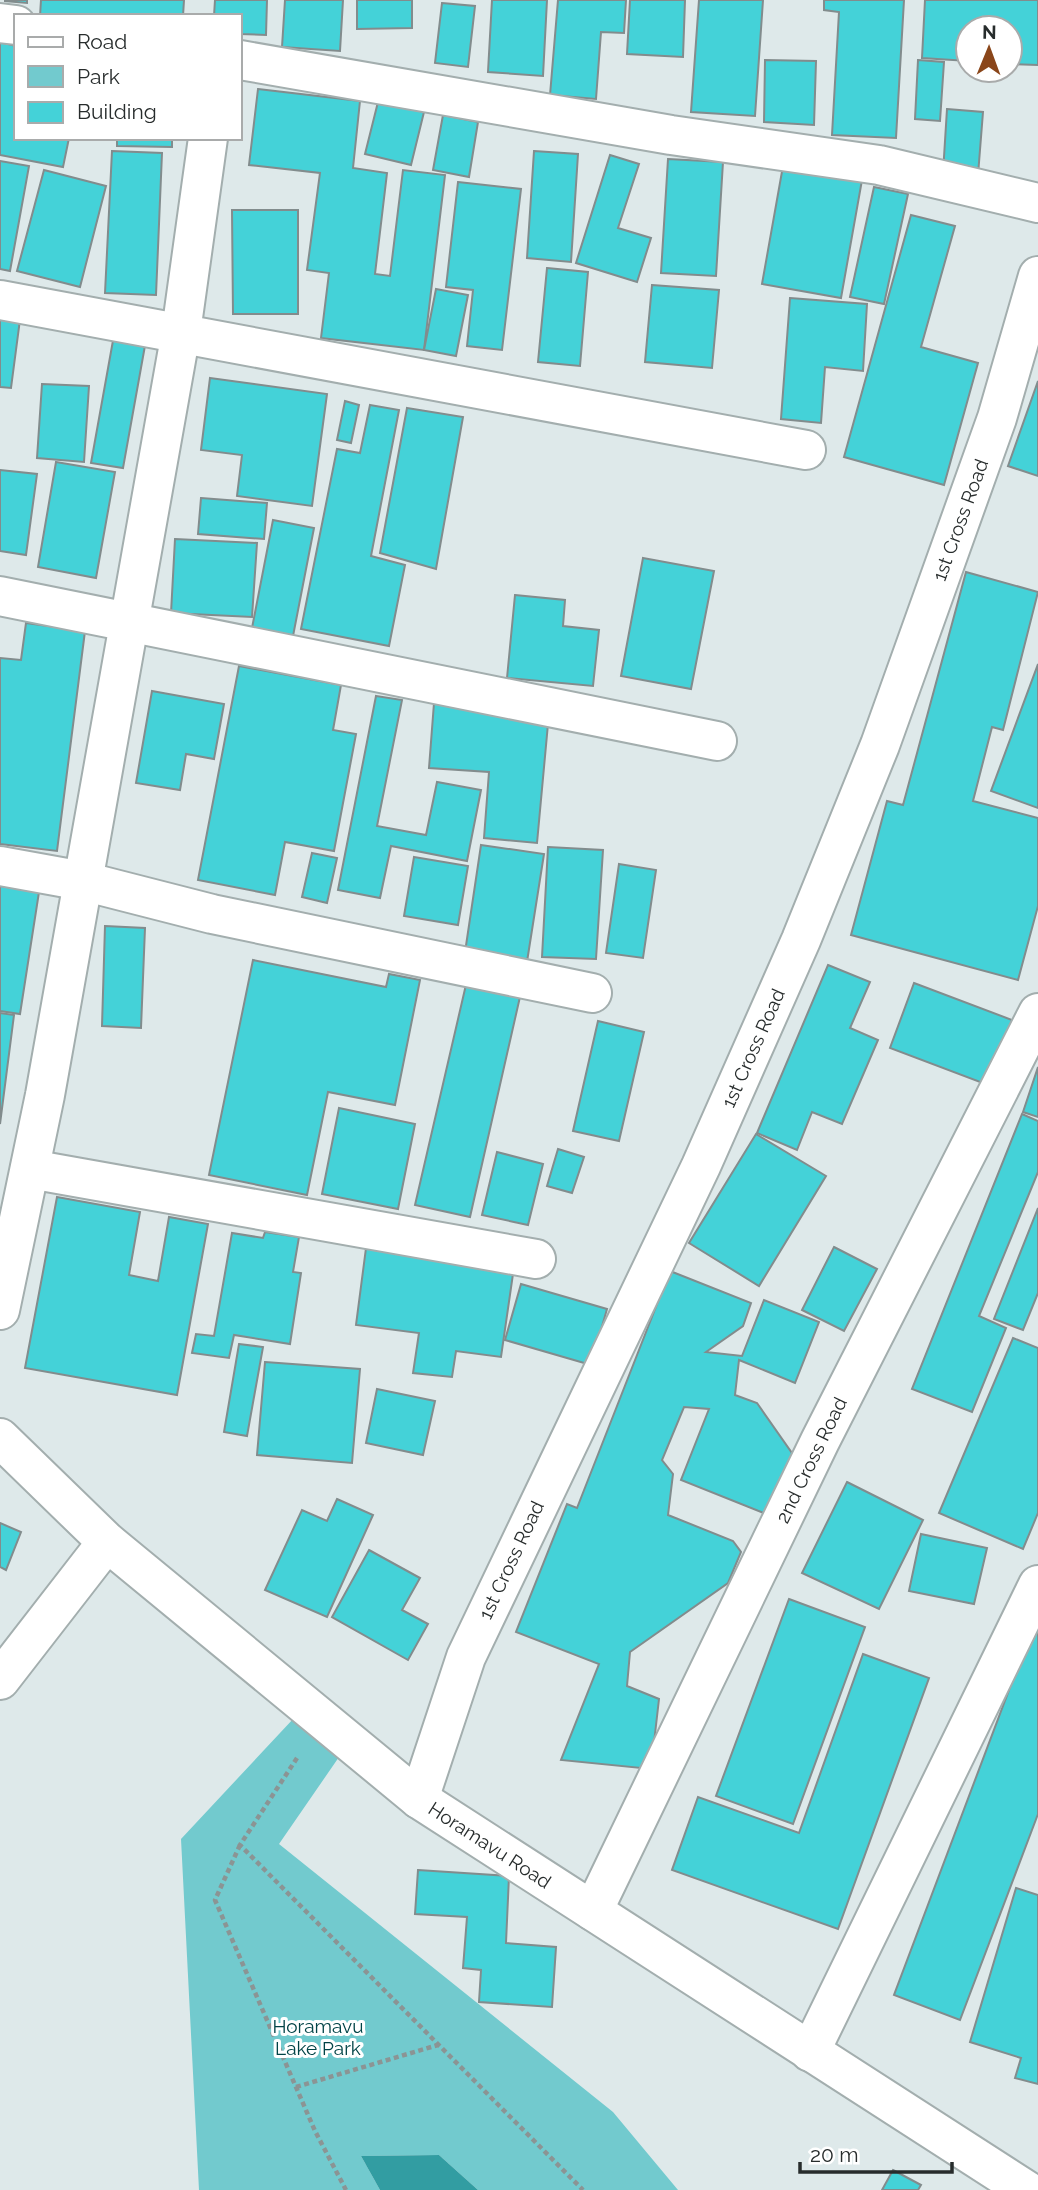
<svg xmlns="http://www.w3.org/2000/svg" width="1038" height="2190" viewBox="0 0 1038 2190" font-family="Raleway,sans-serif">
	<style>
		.green { fill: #72cace }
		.water { fill: #329da2 }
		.building { fill: #44d2d8; stroke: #828c8d; stroke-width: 2 }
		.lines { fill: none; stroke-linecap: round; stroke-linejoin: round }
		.minor-casing { stroke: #a3aeae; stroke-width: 42 }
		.path { stroke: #8b9494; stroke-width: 4.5; stroke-dasharray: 5 3.5; stroke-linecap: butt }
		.minor { stroke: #fff; stroke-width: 38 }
		.labels { text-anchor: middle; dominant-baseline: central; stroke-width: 6; stroke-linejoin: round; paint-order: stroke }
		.street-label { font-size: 19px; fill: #272c2c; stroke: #fff }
		.park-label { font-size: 19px; fill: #004346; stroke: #fff }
	</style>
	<rect width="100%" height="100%" fill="#dee9ea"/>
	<!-- green -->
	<path class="green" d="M294,1718L339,1757L279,1844L613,2112L678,2190H478L439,2155L361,2156L380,2190H199L181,1839Z"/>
	<!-- water -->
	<path class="water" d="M439,2155L478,2190H380L361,2156Z"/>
	<!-- building -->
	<g class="building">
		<path d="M5,0H27V3L5,1Z"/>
		<path d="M41,0H184L183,16H40Z"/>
		<path d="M215,0H267L266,35L240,34V16H214Z"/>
		<path d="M285,0H343L340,51L282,47Z"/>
		<path d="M357,0H412V28L357,29Z"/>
		<path d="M492,0H547L543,76L488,72Z"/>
		<path d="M558,0H626L624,33L601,32L596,99L550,95Z"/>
		<path d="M630,0H685L683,57L627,54Z"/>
		<path d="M699,0H763L755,116L691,112Z"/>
		<path d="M824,0H904L896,138L832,135L839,12L824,10Z"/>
		<path d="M925,0H1038V65L1010,64V28H968V61L922,58Z"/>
		<path d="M442,3L475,6L468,67L435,63Z"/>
		<path d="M0,42L16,46V138H69L63,167L0,155Z"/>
		<path d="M765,60L816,61L814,125L764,122Z"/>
		<path d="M918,60L944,62L940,121L915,119Z"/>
		<path d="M258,89L360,101L353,168L387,173L375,274L390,276L403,170L445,175L424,350L321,338L329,273L307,270L320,173L249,165Z"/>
		<path d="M378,102L424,112L411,165L365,154Z"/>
		<path d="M947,109L983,112L978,175L943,173Z"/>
		<path d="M443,115L478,122L469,177L433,170Z"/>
		<path d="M117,138H172V147L117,146Z"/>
		<path d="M112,151L162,153L156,295L105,293Z"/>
		<path d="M534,151L578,154L571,262L527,258Z"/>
		<path d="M610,155L639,164L618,228L651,238L637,282L576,263Z"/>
		<path d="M668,159L723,162L716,276L661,273Z"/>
		<path d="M0,161L29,166L10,271L0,269Z"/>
		<path d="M783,166L862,180L841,298L762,284Z"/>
		<path d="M44,170L106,186L80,287L17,271Z"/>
		<path d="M458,182L521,189L502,350L467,346L473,290L446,287Z"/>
		<path d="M874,187L908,194L884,304L850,297Z"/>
		<path d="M232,210H298V314H233Z"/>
		<path d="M911,215L955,226L921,347L978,363L944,485L844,457Z"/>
		<path d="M547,268L588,272L580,366L538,362Z"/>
		<path d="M652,285L719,290L712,368L645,362Z"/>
		<path d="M436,289L468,295L456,356L424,350Z"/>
		<path d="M790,298L867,304L863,371L825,367L821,423L781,419Z"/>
		<path d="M0,310L21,312L11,388L0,387Z"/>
		<path d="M114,335L146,340L123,468L91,463Z"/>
		<path d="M210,378L327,394L312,506L237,496L242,455L201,450Z"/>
		<path d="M1038,381V476L1008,466Z"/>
		<path d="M42,384L89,386L84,462L37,458Z"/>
		<path d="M345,401L359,405L351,443L337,440Z"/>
		<path d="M370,405L399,410L371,556L405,565L389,646L301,629L337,449L360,453Z"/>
		<path d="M407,408L463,417L436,569L380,553Z"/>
		<path d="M56,462L115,472L96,578L38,567Z"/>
		<path d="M0,470L37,474L26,555L0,551Z"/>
		<path d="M201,498L267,503L264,539L198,534Z"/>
		<path d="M273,520L314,528L293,636L252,628Z"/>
		<path d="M175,539L257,543L252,617L171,613Z"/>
		<path d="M643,558L714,571L691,689L621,676Z"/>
		<path d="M966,572L1038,592L1003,730L992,727L973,801L1038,818V906L1018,980L851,935L887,801L903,805Z"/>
		<path d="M515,595L565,600L563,626L599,630L593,686L507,678Z"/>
		<path d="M26,623L85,631L57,851L0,844V658L21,660Z"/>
		<path d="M1038,664V808L991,791Z"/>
		<path d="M239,666L341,685L333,730L356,734L334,851L285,842L275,895L198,880Z"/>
		<path d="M152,691L224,704L214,759L186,754L180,790L136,783Z"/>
		<path d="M376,696L402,700L377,826L426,835L437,782L481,790L467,861L391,846L380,898L338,890Z"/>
		<path d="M434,703L549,713L537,843L484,838L489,772L429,768Z"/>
		<path d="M481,845L544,854L526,968L464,959Z"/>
		<path d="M548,847L603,850L596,959L542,957Z"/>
		<path d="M312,853L337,858L327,903L302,897Z"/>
		<path d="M414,857L468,866L458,925L404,916Z"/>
		<path d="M619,864L656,870L643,958L606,953Z"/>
		<path d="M0,886L39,892L20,1014L0,1011Z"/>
		<path d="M105,926L145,928L141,1028L102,1026Z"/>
		<path d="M253,960L386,987L389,974L420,980L395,1105L328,1092L307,1195L209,1175Z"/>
		<path d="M828,965L870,982L850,1028L878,1040L842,1124L812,1112L797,1150L757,1133Z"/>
		<path d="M468,976L522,988L470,1217L415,1205Z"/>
		<path d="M914,983L1012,1020L988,1085L890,1048Z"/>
		<path d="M0,1013L14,1015L0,1124Z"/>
		<path d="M598,1021L644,1032L619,1141L573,1131Z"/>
		<path d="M1038,1067V1117L1023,1112Z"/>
		<path d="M339,1108L415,1124L398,1209L322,1194Z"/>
		<path d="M1022,1114L1038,1121V1172L979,1316L1006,1328L972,1412L912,1389Z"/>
		<path d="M756,1134L826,1176L759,1286L689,1243Z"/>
		<path d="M558,1149L584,1157L572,1193L547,1186Z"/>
		<path d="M497,1152L543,1164L528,1225L482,1215Z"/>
		<path d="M57,1197L140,1212L129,1275L158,1281L169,1217L208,1224L177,1395L25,1368Z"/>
		<path d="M1038,1208V1293L1023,1330L994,1319Z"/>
		<path d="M265,1232L299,1237L293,1272L301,1273L290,1344L234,1335L229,1358L192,1353L196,1334L214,1336L232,1233L263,1238Z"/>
		<path d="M834,1247L877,1269L844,1331L802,1310Z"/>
		<path d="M366,1248L514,1267L501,1357L456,1351L452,1377L413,1373L419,1333L356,1325Z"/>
		<path d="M670,1271L751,1303L743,1326L706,1352L742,1356L764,1300L819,1322L795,1383L739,1360L735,1395L757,1403L794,1456L771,1516L681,1480L709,1409L684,1407L662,1460L673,1474L668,1515L733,1541L741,1552L728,1583L630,1652L627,1686L659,1699L651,1769L561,1760L599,1664L516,1632L567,1504L577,1508Z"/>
		<path d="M521,1284L607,1309L591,1365L505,1340Z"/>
		<path d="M1013,1338L1038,1348V1513L1023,1549L939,1513Z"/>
		<path d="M239,1344L263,1347L247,1436L224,1432Z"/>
		<path d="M265,1362L360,1369L352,1463L257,1455Z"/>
		<path d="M377,1389L435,1401L423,1455L366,1443Z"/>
		<path d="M847,1482L923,1520L879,1609L802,1573Z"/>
		<path d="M337,1499L373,1515L327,1617L265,1590L302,1510L327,1521Z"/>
		<path d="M0,1523L21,1532L6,1570L0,1567Z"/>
		<path d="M921,1534L987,1548L974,1604L909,1591Z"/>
		<path d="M369,1550L420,1578L402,1610L428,1624L408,1660L332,1617Z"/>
		<path d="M789,1599L865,1627L793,1824L716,1796Z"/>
		<path d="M1038,1613V1814L960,2020L894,1995Z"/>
		<path d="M863,1654L929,1678L838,1929L672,1870L698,1797L799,1833Z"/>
		<path d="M418,1870L509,1876L506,1943L556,1947L552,2007L479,2002L481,1970L463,1968L467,1917L415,1914Z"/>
		<path d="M1016,1888L1038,1895V2084L1015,2078L1021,2058L970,2042Z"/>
		<path d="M893,2170L921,2185L918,2190H882Z"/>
	</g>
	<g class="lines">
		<defs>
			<g id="minor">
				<path d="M0,23L16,25"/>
				<path d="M240,60L671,135L879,165L1038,203"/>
				<path d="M0,300L806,450"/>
				<path d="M0,596L717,741"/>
				<path d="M0,866L83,881L212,914L592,993"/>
				<path d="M30,1169L536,1259"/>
				<path d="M0,1310L45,1095L181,332L208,138"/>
				<path d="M0,1438L107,1542L419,1799L1026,2190"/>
				<path d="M0,1680L107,1542"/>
				<path d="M419,1799L466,1657L701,1166L801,940L880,745L997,418L1038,276"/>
				<path d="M593,1911L820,1441L1038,1013"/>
				<path d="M810,2052L1038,1585"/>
			</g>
		</defs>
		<!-- minor casing -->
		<use href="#minor" class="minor-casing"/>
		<!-- path -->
		<g class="path">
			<path d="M297,1758L240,1845L583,2190"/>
			<path d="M240,1845L215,1900L315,2131L346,2190"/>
			<path d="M296,2087L438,2045"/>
		</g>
		<!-- minor -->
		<use href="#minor" class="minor"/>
	</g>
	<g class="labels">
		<!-- street labels -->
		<g class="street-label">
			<text transform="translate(960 520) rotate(-70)">1st Cross Road</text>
			<text transform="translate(753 1048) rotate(-66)">1st Cross Road</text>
			<text transform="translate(811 1460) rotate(-64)">2nd Cross Road</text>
			<text transform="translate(511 1560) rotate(-65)">1st Cross Road</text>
			<text transform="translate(490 1845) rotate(33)">Horamavu Road</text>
		</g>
		<!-- park labels -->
		<g class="park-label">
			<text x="318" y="2026">Horamavu<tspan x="318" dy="22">Lake Park</tspan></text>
		</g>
	</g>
	<!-- legend -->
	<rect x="14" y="14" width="228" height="126" fill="#ffffff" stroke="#a9abab" stroke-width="2"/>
	<rect x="28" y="37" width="35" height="10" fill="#ffffff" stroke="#a9abab" stroke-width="2"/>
	<text x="77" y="49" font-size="21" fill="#272c2c">Road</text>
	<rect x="28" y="66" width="35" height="21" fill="#72cace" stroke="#a9abab" stroke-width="2"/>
	<text x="77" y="84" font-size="21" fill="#272c2c">Park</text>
	<rect x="28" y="102" width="35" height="21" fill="#44d2d8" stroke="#a9abab" stroke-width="2"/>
	<text x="77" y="119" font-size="21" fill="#272c2c">Building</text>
	<!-- north arrow -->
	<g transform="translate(989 49) rotate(1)"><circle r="33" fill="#ffffff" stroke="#a9abab" stroke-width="2"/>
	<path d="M0-5L12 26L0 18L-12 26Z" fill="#8a461a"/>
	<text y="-10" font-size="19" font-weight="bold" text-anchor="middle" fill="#272c2c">N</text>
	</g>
	<!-- scale -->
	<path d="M800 2162v10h152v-10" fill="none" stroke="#272c2c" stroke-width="3.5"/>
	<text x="810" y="2162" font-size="21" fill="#272c2c" stroke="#ffffff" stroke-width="5" paint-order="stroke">20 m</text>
</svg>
